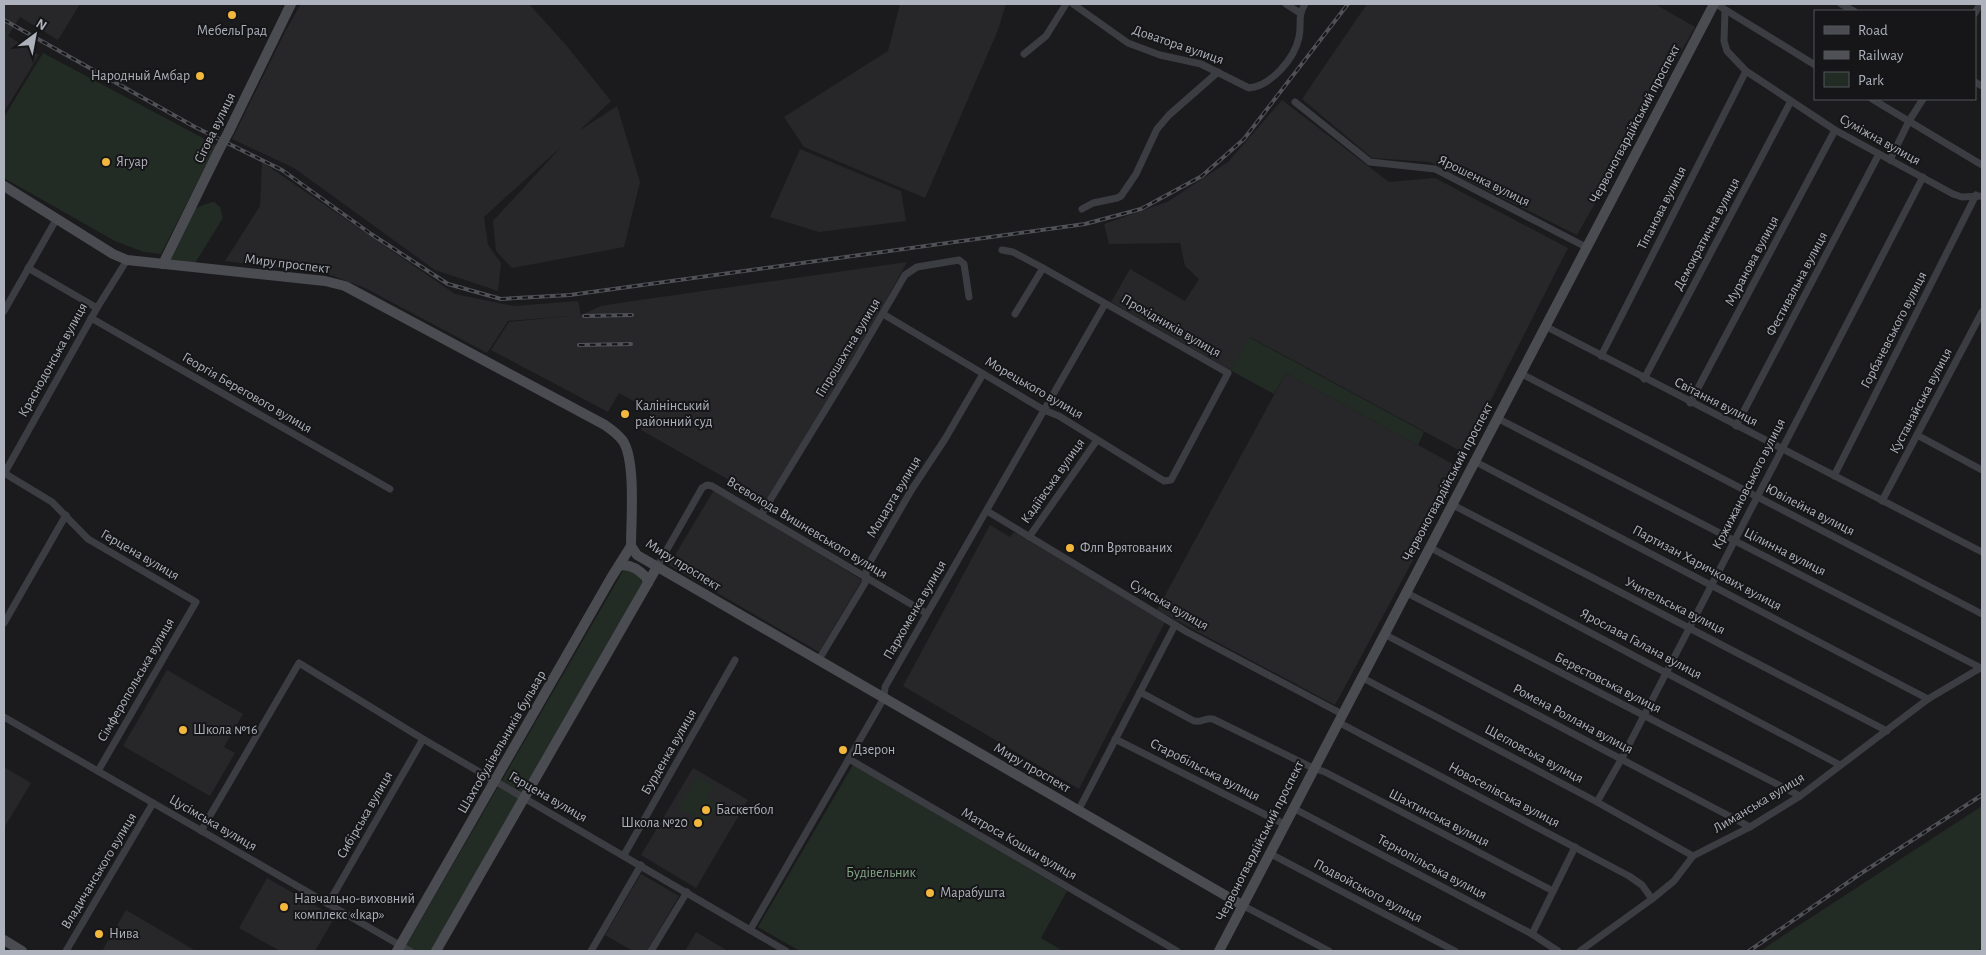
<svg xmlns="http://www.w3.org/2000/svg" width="1986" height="955" viewBox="0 0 1986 955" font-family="'Alegreya Sans',sans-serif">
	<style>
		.built { fill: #27272a }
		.green { fill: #222c24 }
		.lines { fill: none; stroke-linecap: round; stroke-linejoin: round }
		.street { stroke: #3c3d42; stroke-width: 7 }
		.secondary { stroke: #4a4c52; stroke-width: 10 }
		.rail-casing { stroke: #4f5157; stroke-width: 4 }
		.rail { stroke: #161618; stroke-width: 2; stroke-dasharray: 5.5; stroke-linecap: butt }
		.secondary-bridge { stroke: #4a4c52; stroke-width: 10 }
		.poi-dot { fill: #f2b83e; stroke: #161618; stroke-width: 2 }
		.labels { text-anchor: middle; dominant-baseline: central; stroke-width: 4; stroke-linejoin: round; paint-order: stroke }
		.poi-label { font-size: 14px; fill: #aeb2bc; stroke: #161618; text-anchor: start }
		.street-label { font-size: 14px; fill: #aeb2bc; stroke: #161618 }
		.park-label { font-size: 14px; fill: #85a787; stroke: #161618 }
	</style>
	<rect width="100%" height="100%" fill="#1b1b1d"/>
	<!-- built -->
	<g class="built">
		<path d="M4,4H80L58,40L20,17L8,36L39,55L4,112Z"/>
		<path d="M301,4H529L566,45L611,101L579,131L617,106L640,182L624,247L512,268L496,251L493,221L561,147L484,217L488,245L501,263L498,291L435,270L294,168L232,139L286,30Z"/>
		<path d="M900,4H1006L998,30L925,198L804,147L784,117L888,51Z"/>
		<path d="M1367,4H1655L1695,27L1577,235L1430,162L1372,158L1302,99Z"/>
		<path d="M1282,100L1389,182L1435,178L1568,248L1464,453L1250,337L1230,370L1111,302L1130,269L1185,301L1199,279L1185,266L1180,243L1109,244L1104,224L1167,202L1228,162Z"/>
		<path d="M800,149L901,191L906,221L819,232L770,217Z"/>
		<path d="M262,162L455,294L514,306L578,301L581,315L601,306L626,302L907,262L867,335L766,501L641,430L651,411L619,393L608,412L491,350L509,322L569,316L508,321L487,353L365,288L328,274L225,261L260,206Z"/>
		<path d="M1286,373L1462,469L1335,705L1157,610Z"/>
		<path d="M714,490L862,580L819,652L669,565Z"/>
		<path d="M990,525L1010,537L1014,532L1165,622L1079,789L903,686Z"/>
		<path d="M167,670L243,714L224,747L235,753L210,796L123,746Z"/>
		<path d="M4,767L31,783L4,828Z"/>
		<path d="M693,768L748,800L696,888L641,855Z"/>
		<path d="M641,874L679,896L647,951H633L605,935Z"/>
		<path d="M267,878L335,917L315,951H280L239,928Z"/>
		<path d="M126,910L196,951H102Z"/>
		<path d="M696,932L728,951H685Z"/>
	</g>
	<!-- green -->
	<g class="green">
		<path d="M43,53L216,145L161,254L144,252L115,241L4,178V117Z"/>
		<path d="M214,202L220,207L223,218L195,263L170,262L167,256C179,231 183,207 214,202Z"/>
		<path d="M1249,337L1424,432L1418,445L1286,373L1274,394L1230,370Z"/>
		<path d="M626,569L641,577L642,583L431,951H403L623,571Z"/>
		<path d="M853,765L1067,891L1041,938L1063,951H800L758,927Z"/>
		<path d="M697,776L713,786L706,797L718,804L706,823L679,808Z"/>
		<path d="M1982,806V951H1761L1772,943Z"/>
	</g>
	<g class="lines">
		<!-- street -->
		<g class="street">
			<path d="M1073,4L1128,43L1160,55L1201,64L1249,88C1271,86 1295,58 1299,37C1302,24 1297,17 1305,4"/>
			<path d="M1286,4L1300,13"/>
			<path d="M1716,4L1815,65"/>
			<path d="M1841,4L1854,11"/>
			<path d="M1725,11L1724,41L1727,51L1746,71L1835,130L1953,194L1962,197L1982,196"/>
			<path d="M1975,13L1980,4"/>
			<path d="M1024,54L1046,36L1066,4"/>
			<path d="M1975,82L1982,86"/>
			<path d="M1872,99L1982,165"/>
			<path d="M1295,102L1370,162L1435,169L1586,247"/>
			<path d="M1890,160L1909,121L1923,99"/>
			<path d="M1082,209L1093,203L1117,198L1121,196L1136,174L1157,129L1169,115L1218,72"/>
			<path d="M1002,250L1013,252L1043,268"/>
			<path d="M28,268L97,308"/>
			<path d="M4,311L57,218"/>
			<path d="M883,314L1044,410L1059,416L1164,481L1171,480L1228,373L1043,268L1015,314"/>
			<path d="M91,318L390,489"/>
			<path d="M1545,326L1982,552"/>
			<path d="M1601,356L1746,71"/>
			<path d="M1520,373L1982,614"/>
			<path d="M1644,379L1791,101"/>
			<path d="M1690,403L1835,130"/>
			<path d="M1497,418L1981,668"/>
			<path d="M1736,426L1879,154"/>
			<path d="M1917,435L1982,470"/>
			<path d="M1474,461L1928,699"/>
			<path d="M4,473L52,502L88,539L196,602L98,771"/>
			<path d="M4,474L97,308L127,260"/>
			<path d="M1834,476L1976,195"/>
			<path d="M1882,501L1982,312"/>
			<path d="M1451,504L1887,731"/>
			<path d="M987,511L1187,632L1342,714"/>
			<path d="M761,515L852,366L905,275L917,267L959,260L964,264L969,297"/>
			<path d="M1029,537L1097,440"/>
			<path d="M1429,547L1840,765"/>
			<path d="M657,567L702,488L707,485L712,486L926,613"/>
			<path d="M1405,592L1800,796"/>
			<path d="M4,623L66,515"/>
			<path d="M1384,634L1750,827"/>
			<path d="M818,661L865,583L867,567L912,489L945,439L983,374"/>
			<path d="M1361,677L1597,802L1693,856"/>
			<path d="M1140,692L1194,721C1201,723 1206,717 1213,719L1313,768L1325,772L1553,891"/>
			<path d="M4,717L410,951"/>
			<path d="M1338,722L1629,876L1642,885L1652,899"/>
			<path d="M1115,739L1284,824"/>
			<path d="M849,759L1177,951"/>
			<path d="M1597,802L1622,758L1923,177"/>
			<path d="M1293,808L1532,934L1558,951"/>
			<path d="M1078,811L1175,625"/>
			<path d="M201,831L299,663L423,739L786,951"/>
			<path d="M1269,853L1455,951"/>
			<path d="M624,855L735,660"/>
			<path d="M328,904L423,739"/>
			<path d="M1242,905L1329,951"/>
			<path d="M750,930L884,698L885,687L1105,304"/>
			<path d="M1532,934L1575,847"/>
			<path d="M66,951L153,803"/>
			<path d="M591,951L641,865"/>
			<path d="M651,951L687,892"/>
			<path d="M1580,951L1652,899L1674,881L1693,856L1750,827L1800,796L1928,699L1982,667"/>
		</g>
		<!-- secondary -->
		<g class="secondary">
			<path d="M229,131L291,4"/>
			<path d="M4,186L113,254L127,260L325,281L345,286L605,425C612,430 618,434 623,441C636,461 631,521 631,546L637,555L1242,905"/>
			<path d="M163,264L219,150"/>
			<path d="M619,566C629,563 639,570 646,577L648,583"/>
			<path d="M4,940L22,951"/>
			<path d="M397,951L611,578L631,546"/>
			<path d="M436,951L657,567"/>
			<path d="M1219,951L1714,4"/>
		</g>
		<defs>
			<g id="rail">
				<path d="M4,20L195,127L282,170L371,234L448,284L501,299L570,295L1085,224L1141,209L1202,176L1244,139L1348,4"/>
				<path d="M584,316L632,315"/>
				<path d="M579,345L631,344"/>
				<path d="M1749,951L1860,874L1982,795"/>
			</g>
		</defs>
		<!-- rail casing -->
		<use href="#rail" class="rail-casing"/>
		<!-- rail -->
		<use href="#rail" class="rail"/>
		<!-- secondary-bridge -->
		<path class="secondary-bridge" d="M219,150L229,131"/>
	</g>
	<!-- markers -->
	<g class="poi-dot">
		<circle cx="232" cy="15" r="5"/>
		<circle cx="200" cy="76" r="5"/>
		<circle cx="106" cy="162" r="5"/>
		<circle cx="625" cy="414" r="5"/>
		<circle cx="1070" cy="548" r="5"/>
		<circle cx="183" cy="730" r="5"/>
		<circle cx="843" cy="750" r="5"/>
		<circle cx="706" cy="810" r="5"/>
		<circle cx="698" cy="823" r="5"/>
		<circle cx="930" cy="893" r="5"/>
		<circle cx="284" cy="907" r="5"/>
		<circle cx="99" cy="934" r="5"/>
	</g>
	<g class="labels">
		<!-- poi labels -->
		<g class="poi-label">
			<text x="232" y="31" text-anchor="middle">МебельГрад</text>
			<text x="190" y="76" text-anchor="end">Народный Амбар</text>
			<text x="116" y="162">Ягуар</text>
			<text x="635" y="406">Калінінський<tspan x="635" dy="16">районний суд</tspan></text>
			<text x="1080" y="548">Флп Врятованих</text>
			<text x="193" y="730">Школа №16</text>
			<text x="853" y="750">Дзерон</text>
			<text x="716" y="810">Баскетбол</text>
			<text x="688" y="823" text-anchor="end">Школа №20</text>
			<text x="940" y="893">Марабушта</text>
			<text x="294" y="899">Навчально-виховний<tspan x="294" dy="16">комплекс «Ікар»</tspan></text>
			<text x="109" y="934">Нива</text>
		</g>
		<!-- street labels -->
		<g class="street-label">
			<text transform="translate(1178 45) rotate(19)">Доватора вулиця</text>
			<text transform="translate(1635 124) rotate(-62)">Червоногвардійський проспект</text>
			<text transform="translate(215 128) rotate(-64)">Сігова вулиця</text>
			<text transform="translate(1880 140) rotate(29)">Суміжна вулиця</text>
			<text transform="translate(1484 181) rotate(26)">Ярошенка вулиця</text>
			<text transform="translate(1662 208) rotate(-63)">Тіпанова вулиця</text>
			<text transform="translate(1707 234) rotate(-62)">Демократична вулиця</text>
			<text transform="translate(1752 261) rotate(-62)">Муранова вулиця</text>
			<text transform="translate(287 264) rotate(7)">Миру проспект</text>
			<text transform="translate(1797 284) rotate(-62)">Фестивальна вулиця</text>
			<text transform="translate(1171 326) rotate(30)">Прохідників вулиця</text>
			<text transform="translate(1894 330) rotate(-63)">Горбачевського вулиця</text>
			<text transform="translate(848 348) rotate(-59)">Гіпрошахтна вулиця</text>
			<text transform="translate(53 360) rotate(-61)">Краснодонська вулиця</text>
			<text transform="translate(1034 388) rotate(30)">Морецького вулиця</text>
			<text transform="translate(247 393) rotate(30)">Георгія Берегового вулиця</text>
			<text transform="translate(1921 401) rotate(-62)">Кустанайська вулиця</text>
			<text transform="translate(1716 402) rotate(27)">Світання вулиця</text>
			<text transform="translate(1053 481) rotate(-55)">Кадіївська вулиця</text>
			<text transform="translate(1448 482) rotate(-62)">Червоногвардійський проспект</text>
			<text transform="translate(1749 484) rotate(-63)">Кржижановського вулиця</text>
			<text transform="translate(894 497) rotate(-59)">Моцарта вулиця</text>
			<text transform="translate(1810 510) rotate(27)">Ювілейна вулиця</text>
			<text transform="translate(807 528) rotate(31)">Всеволода Вишневського вулиця</text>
			<text transform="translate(1785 552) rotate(27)">Цілинна вулиця</text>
			<text transform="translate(140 555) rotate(30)">Герцена вулиця</text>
			<text transform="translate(683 565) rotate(32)">Миру проспект</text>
			<text transform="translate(1707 568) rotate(28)">Партизан Харичкових вулиця</text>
			<text transform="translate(1169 605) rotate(30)">Сумська вулиця</text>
			<text transform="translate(1675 606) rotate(27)">Учительська вулиця</text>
			<text transform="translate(915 610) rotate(-60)">Пархоменка вулиця</text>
			<text transform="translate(1641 644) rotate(28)">Ярослава Галана вулиця</text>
			<text transform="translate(136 680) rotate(-60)">Сімферопольська вулиця</text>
			<text transform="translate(1608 683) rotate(27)">Берестовська вулиця</text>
			<text transform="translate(1573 719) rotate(28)">Ромена Роллана вулиця</text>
			<text transform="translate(502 742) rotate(-60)">Шахтобудівельників бульвар</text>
			<text transform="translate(669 752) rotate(-60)">Бурденка вулиця</text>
			<text transform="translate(1534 754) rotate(28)">Щегловська вулиця</text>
			<text transform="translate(1032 768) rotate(30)">Миру проспект</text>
			<text transform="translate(1205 770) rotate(27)">Старобільська вулиця</text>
			<text transform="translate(1504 795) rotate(28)">Новоселівська вулиця</text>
			<text transform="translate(548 797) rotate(30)">Герцена вулиця</text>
			<text transform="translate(1759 803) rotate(-31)">Лиманська вулиця</text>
			<text transform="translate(365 815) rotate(-60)">Сибірська вулиця</text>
			<text transform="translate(1439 818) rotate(27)">Шахтинська вулиця</text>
			<text transform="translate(213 823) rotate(30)">Цусімська вулиця</text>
			<text transform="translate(1260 841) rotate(-63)">Червоногвардійський проспект</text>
			<text transform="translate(1019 844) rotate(30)">Матроса Кошки вулиця</text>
			<text transform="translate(1432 867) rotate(28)">Тернопільська вулиця</text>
			<text transform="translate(99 871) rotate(-59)">Владичанського вулиця</text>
			<text transform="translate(1368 891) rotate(28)">Подвойського вулиця</text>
		</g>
		<!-- park labels -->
		<g class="park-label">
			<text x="881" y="873">Будівельник</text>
		</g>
	</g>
	<!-- border -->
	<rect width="1986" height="955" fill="none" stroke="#aeb2bc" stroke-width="10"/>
	<!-- legend -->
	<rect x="1814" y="10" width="162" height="90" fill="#161618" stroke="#53545a"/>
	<rect x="1824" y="26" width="25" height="8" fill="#4a4c52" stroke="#53545a"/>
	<text x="1858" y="35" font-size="15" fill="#aeb2bc">Road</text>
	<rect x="1824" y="51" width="25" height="8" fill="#4f5157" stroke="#53545a"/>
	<text x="1858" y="60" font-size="15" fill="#aeb2bc">Railway</text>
	<rect x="1824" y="72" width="25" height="15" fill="#222c24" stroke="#53545a"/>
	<text x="1858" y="85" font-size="15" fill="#aeb2bc">Park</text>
	<!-- north arrow -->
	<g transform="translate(35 35) rotate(32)" stroke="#161618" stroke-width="4" paint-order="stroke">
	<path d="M0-4L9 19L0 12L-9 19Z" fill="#aeb2bc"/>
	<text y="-8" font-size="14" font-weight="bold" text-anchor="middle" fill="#aeb2bc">N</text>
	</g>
</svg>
